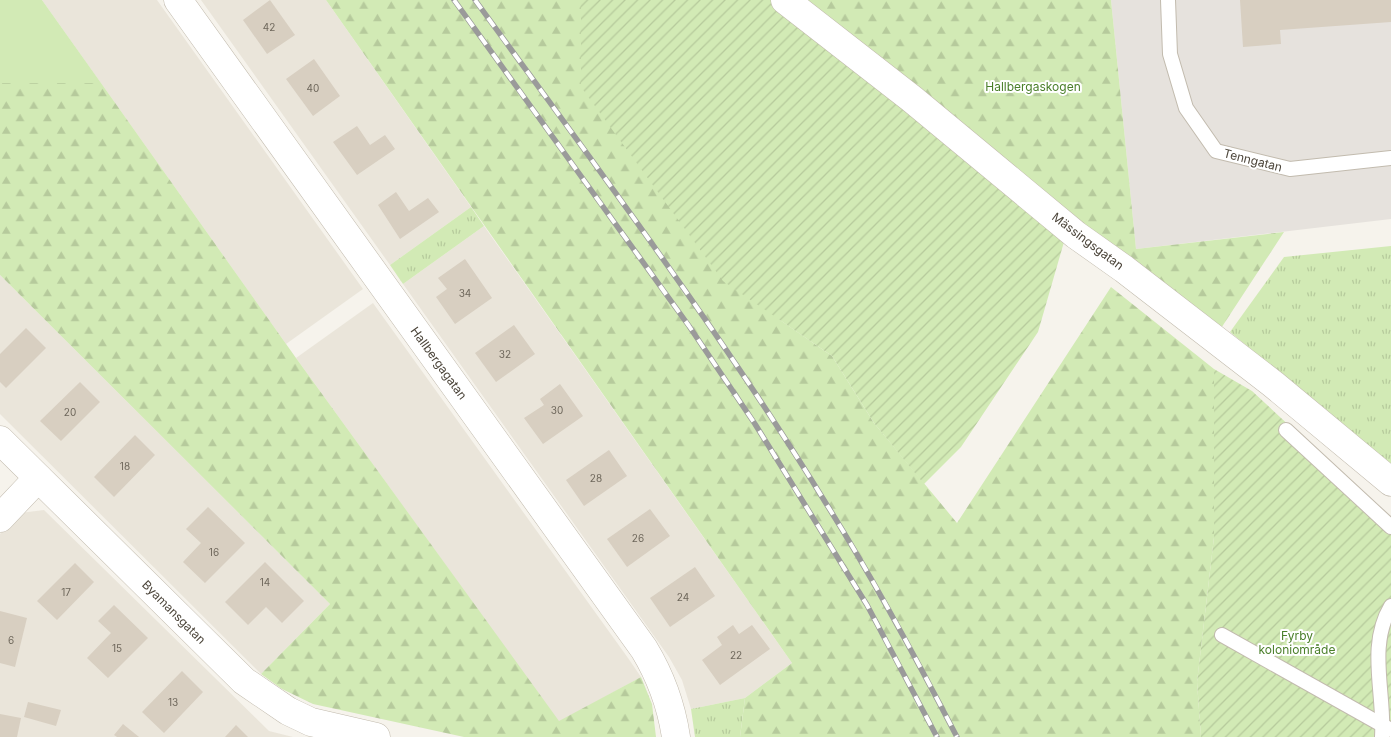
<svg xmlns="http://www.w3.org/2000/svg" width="1391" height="737" viewBox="0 0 1391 737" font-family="Inter,sans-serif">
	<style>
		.residential { fill: #eae5da }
		.industrial { fill: #e6e2dd }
		.grass { fill: url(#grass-tufts) }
		.forest { fill: url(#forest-firs) }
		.park { fill: #d2eab5 }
		.garden { fill: url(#garden-furrows) }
		.building { fill: #d8cfc1 }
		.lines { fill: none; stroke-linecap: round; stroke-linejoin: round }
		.lane-casing { stroke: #c2bbae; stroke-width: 16 }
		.street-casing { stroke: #c2bbae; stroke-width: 29 }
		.lane { stroke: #fff; stroke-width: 14 }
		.street { stroke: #fff; stroke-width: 28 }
		.rail-casing { stroke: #9a9a9a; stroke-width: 5.5 }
		.rail { stroke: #fff; stroke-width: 4; stroke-dasharray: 11; stroke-linecap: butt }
		.labels { text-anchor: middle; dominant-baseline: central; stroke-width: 4; stroke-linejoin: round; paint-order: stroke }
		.number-label { font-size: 10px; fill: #6e675b }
		.park-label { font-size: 12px; fill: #4a7f2a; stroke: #fff }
		.street-label { font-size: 12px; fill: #4b4439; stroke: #fff }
	</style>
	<defs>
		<pattern id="grass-tufts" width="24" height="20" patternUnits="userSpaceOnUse" patternTransform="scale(1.25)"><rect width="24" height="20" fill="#d2eab5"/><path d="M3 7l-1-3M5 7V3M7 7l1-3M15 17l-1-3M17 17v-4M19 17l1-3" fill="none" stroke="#b6ca9c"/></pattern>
		<pattern id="forest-firs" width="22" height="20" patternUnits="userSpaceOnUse" patternTransform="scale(1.25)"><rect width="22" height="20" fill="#d2eab5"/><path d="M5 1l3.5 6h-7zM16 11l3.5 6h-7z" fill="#b6ca9c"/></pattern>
		<pattern id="garden-furrows" width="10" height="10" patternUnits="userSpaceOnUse" patternTransform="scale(1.25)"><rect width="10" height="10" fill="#d2eab5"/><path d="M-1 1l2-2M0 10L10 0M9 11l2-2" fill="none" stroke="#b6ca9c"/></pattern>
	</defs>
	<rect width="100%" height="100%" fill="#f6f3ec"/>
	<!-- residential -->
	<g class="residential">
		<path d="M42,0H157L363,289L286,344Z"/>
		<path d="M201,0H326L471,207L390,265Z"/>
		<path d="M484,226L792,663L745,698L691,709L682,680L669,657L403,284Z"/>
		<path d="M0,275L330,604L261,674L0,414Z"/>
		<path d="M373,303L628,658L641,677L559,722L296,358Z"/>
		<path d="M44,510L269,731L293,737H0V534L20,513Z"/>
	</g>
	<!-- industrial -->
	<path class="industrial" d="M1111,0H1391V219L1136,249Z"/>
	<!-- grass -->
	<g class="grass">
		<path d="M471,207L484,226L403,284L390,265Z"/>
		<path d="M1391,246V465L1230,332L1284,257Z"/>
		<path d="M745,698L740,737H695L691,709Z"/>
	</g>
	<!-- forest -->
	<g class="forest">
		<path d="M326,0H581L582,87L780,320L832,356L874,423L957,523L1111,287L1214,369V537L1197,682L1201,737H740L745,698L792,663Z"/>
		<path d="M785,0H1111L1136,249L1284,232L1214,339Z"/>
		<path d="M0,83H101L296,358L559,721L641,677L652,704L656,737H464L313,704L282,689L261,674L330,604L0,275Z"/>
	</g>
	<!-- park -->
	<path class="park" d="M0,0H42L101,83H0Z"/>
	<!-- garden -->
	<g class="garden">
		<path d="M581,0H785L1068,228L1038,332L961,447L924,484L874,423L832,356L723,281L581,87Z"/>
		<path d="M1214,369L1252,391L1391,520V737H1201L1197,682L1214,537Z"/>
	</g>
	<!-- building -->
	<g class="building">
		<path d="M270,0L295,35L267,54L243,20Z"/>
		<path d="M1240,0H1391V22L1280,30L1281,44L1243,47Z"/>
		<path d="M314,59L340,96L313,116L286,79Z"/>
		<path d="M357,126L370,145L385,135L395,149L357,175L333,142Z"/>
		<path d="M396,192L409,211L428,198L439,212L400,239L378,205Z"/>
		<path d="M465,259L492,298L455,324L436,297L447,289L438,278Z"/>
		<path d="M514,325L535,354L496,382L475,353Z"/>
		<path d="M26,328L46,348L6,388L0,382V354Z"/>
		<path d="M80,382L100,402L61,441L40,421Z"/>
		<path d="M560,384L583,416L543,444L524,418L544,405L540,399Z"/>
		<path d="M135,435L155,455L114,497L94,477Z"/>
		<path d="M609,450L627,476L584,506L566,480Z"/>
		<path d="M208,507L245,543L205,583L183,562L201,543L186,529Z"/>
		<path d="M650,509L670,536L627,567L607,539Z"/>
		<path d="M265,562L304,601L282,623L266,607L248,625L225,602Z"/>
		<path d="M75,563L94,582L57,620L37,601Z"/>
		<path d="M695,567L715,596L670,627L650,598Z"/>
		<path d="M114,605L148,638L108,678L87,658L111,633L98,621Z"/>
		<path d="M0,611L27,618L15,667L0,663Z"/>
		<path d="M733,625L739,634L752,625L770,649L720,685L702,660L722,645L717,637Z"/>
		<path d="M182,671L203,692L164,733L142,712Z"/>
		<path d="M28,702L61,710L56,726L24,717Z"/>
		<path d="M0,714L21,718L17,737H0Z"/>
		<path d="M123,724L139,737H117L114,735Z"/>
		<path d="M236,725L248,737H225Z"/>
	</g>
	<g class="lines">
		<defs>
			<g id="lane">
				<path d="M1168,0L1170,54L1186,108L1216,151L1290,169L1391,158"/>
				<path d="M1286,430L1391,527"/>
				<path d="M1222,635L1391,730"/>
				<path d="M1382,737C1385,693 1367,646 1391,606"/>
			</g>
			<g id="street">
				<path d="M178,0L644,649C661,677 671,704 676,737"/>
				<path d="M785,0L912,99L1076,235L1124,269L1273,384L1391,482"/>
				<path d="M0,440L244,681L288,711L311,722L376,737"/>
				<path d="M0,518L38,478"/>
			</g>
		</defs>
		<!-- lane casing -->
		<use href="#lane" class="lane-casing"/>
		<!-- street casing -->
		<use href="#street" class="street-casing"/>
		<!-- lane -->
		<use href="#lane" class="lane"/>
		<!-- street -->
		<use href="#street" class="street"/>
		<defs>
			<g id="rail">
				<path d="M454,0L689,326L755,424L867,605L937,737"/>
				<path d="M475,0C595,165 720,331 827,505C874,580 916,658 957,737"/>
			</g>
		</defs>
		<!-- rail casing -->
		<use href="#rail" class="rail-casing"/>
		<!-- rail -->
		<use href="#rail" class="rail"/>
	</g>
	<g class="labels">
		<!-- number labels -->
		<g class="number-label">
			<text x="269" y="27">42</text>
			<text x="313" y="88">40</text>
			<text x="465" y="293">34</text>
			<text x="505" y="354">32</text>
			<text x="557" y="410">30</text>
			<text x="70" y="412">20</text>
			<text x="125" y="466">18</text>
			<text x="596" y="478">28</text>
			<text x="638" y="538">26</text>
			<text x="214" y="552">16</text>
			<text x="265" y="582">14</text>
			<text x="66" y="592">17</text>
			<text x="683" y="597">24</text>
			<text x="11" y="640">6</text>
			<text x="117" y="648">15</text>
			<text x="736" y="655">22</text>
			<text x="173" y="702">13</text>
		</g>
		<!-- park labels -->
		<g class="park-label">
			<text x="1033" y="86">Hallbergaskogen</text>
			<text x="1297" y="635">Fyrby<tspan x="1297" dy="14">koloniområde</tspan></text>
		</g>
		<!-- street labels -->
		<g class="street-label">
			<text transform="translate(1253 160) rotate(14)">Tenngatan</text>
			<text transform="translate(1088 241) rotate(37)">Mässingsgatan</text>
			<text transform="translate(439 363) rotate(54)">Hallbergagatan</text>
			<text transform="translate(174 612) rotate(45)">Byamansgatan</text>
		</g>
	</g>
</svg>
